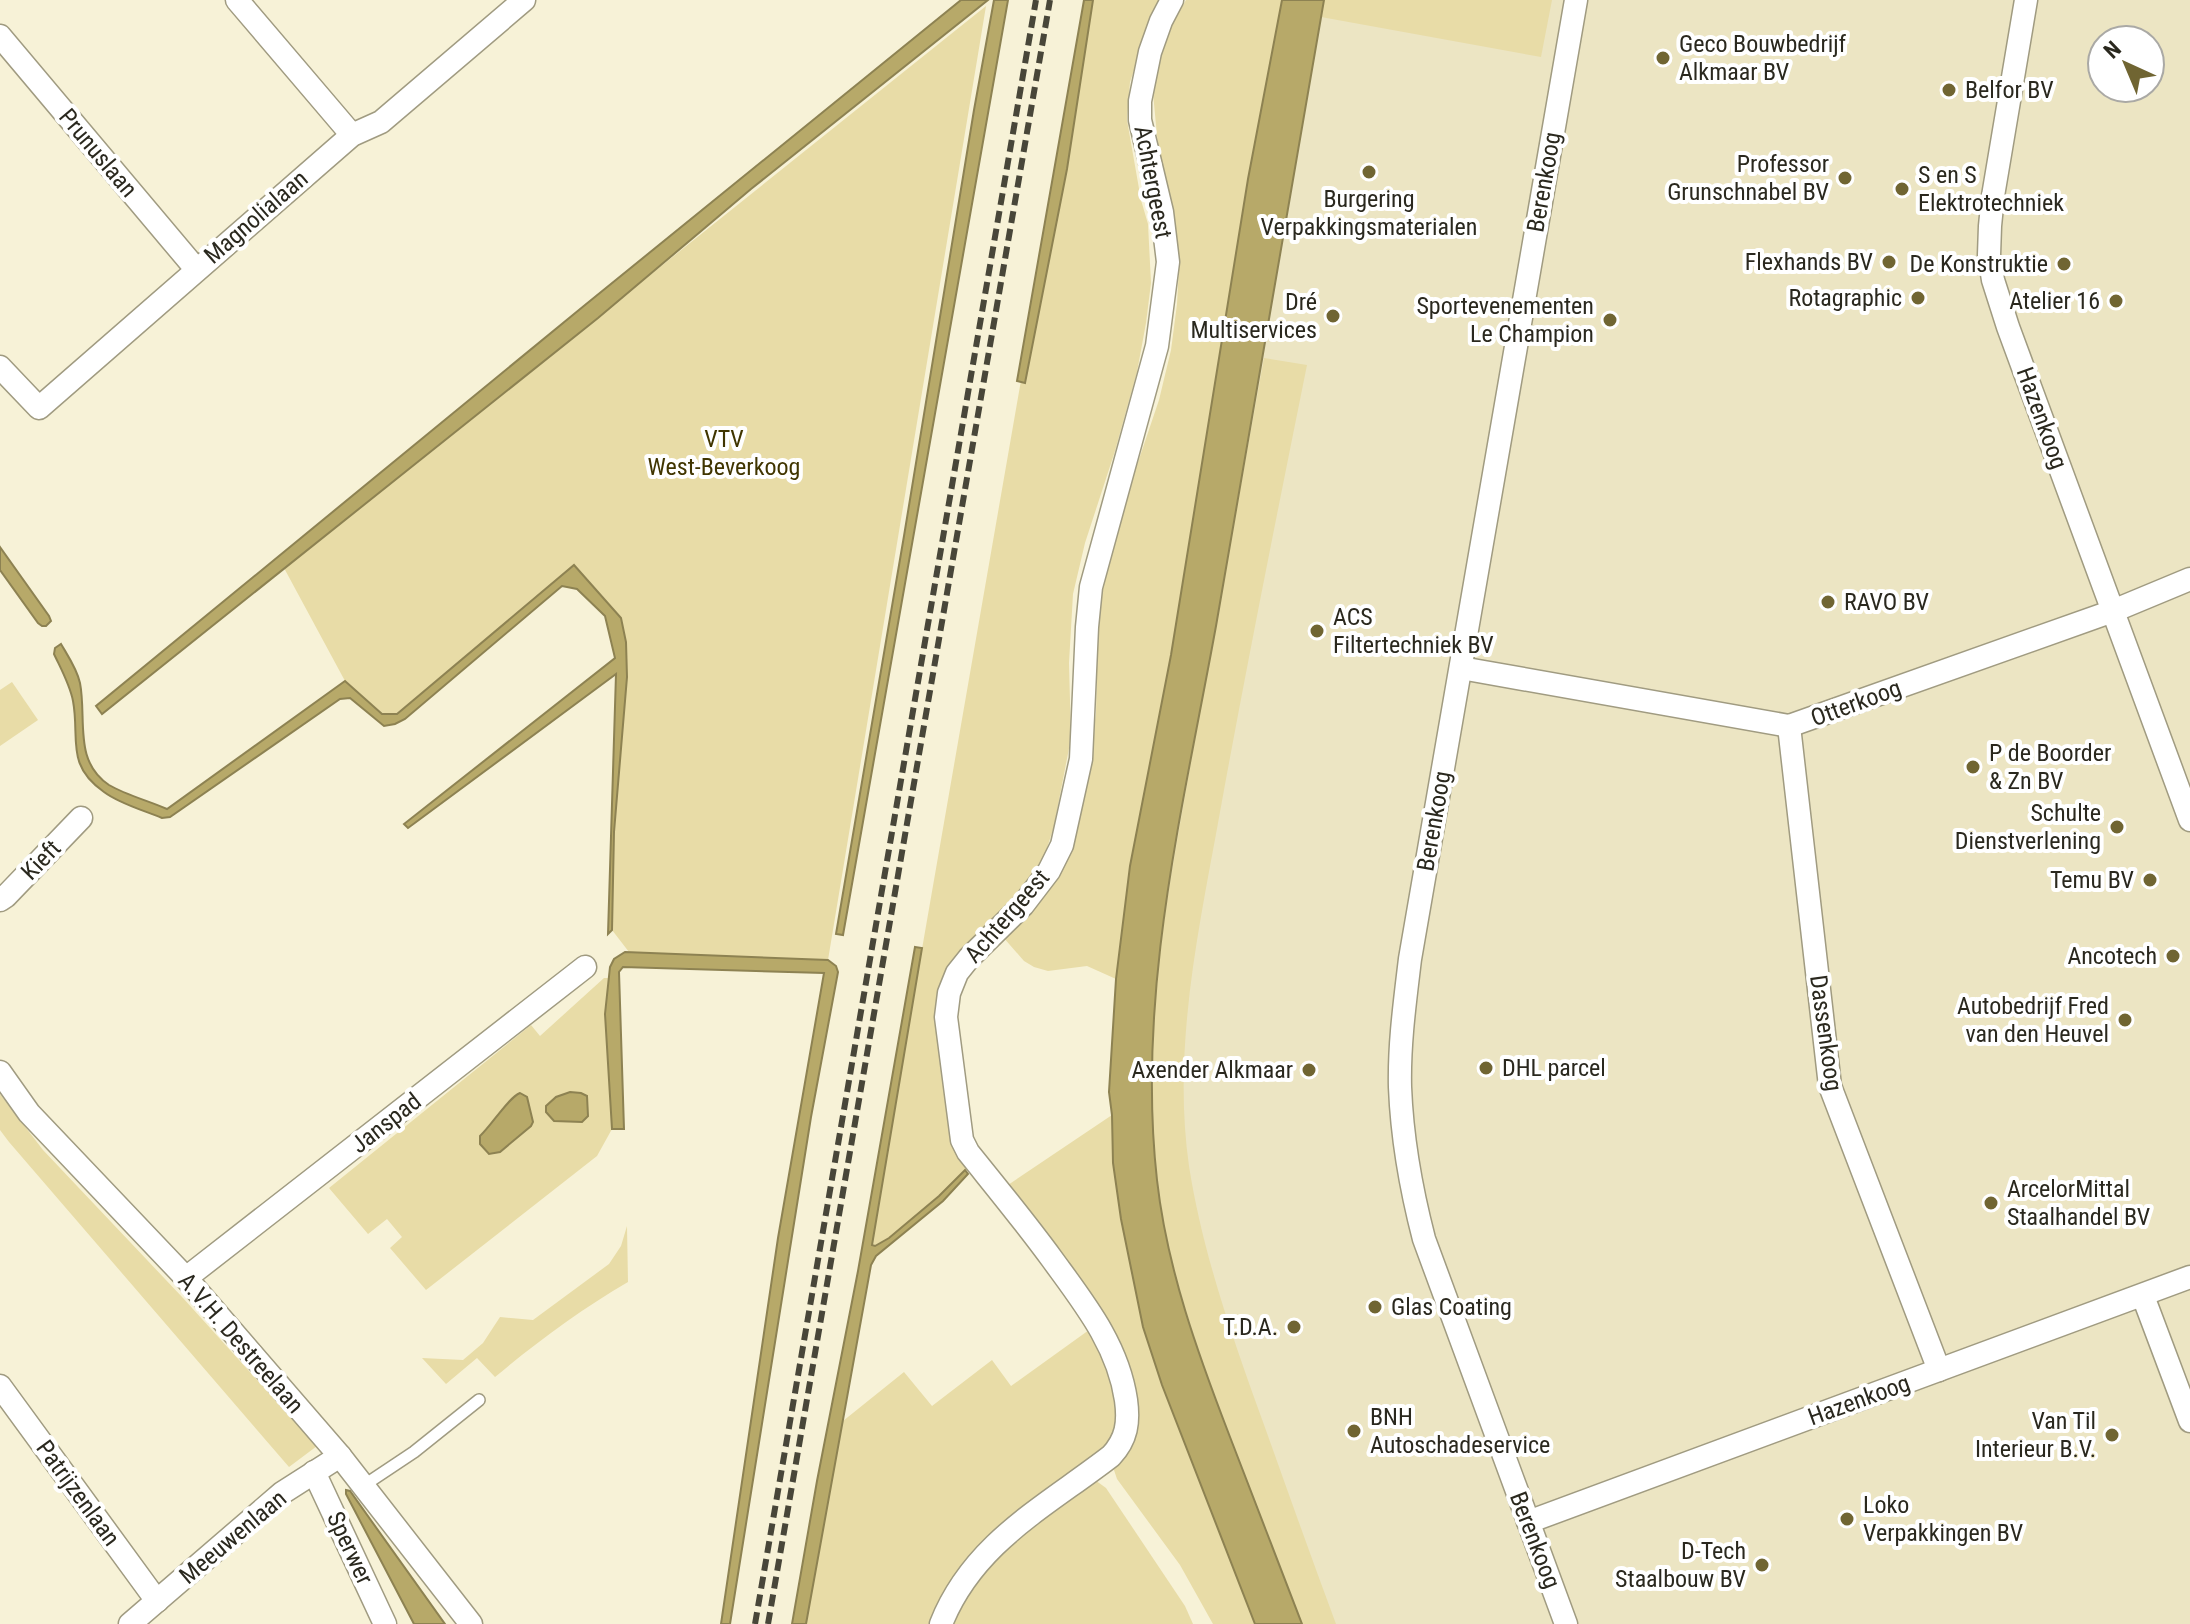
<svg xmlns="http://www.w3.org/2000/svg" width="2190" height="1624" viewBox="0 0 2190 1624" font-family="'Roboto Condensed',sans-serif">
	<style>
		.built { fill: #ece5c3; fill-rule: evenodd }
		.green { fill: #e8dca7; fill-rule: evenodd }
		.water { fill: #b7a969; stroke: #8d8252; stroke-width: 2 }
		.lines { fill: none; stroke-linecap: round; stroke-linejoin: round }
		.lane-casing { stroke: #a09b81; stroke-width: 14 }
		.street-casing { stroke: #a09b81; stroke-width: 25 }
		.lane { stroke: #fff; stroke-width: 11 }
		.street { stroke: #fff; stroke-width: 22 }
		.rail { stroke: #484639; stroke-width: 6; stroke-dasharray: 12 6; stroke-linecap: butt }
		.poi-dot { fill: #706532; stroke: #fff; stroke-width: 3 }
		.labels { text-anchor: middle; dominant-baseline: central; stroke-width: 8; stroke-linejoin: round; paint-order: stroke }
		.poi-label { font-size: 24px; fill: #2a281e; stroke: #fff; text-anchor: end }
		.street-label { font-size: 24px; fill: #2a281e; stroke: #fff }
		.park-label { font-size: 24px; fill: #403500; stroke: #fff }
	</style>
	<rect width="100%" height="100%" fill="#f7f2d7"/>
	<!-- built -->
	<path class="built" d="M1304,0H2190V1624H1279L1157,1288L1130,1044ZM2102,40H2150V88H2102Z"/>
	<!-- green -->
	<g class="green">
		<path d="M1090,0H1161L1154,10L1130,82L1127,120L1141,200L1148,224L1151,283L1146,323L1137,372L1115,451L1085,543L1073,594L1069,663L1071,738L1054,826L1043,861L1018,896L950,974L971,1167L966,1171H964L939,1196L889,1238L874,1246L871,1242L1020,386L1064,164Z"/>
		<path d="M1186,0H1282L1248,179L1171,655L1130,866L1116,979L1087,966L1048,971L1034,967L1024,961L1003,937L1035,908L1050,888L1082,806L1096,714L1098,623L1107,554L1159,400L1171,350L1177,304L1179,266L1176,234L1158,146L1153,93L1157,66L1170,28Z"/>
		<path d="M1324,0H1552L1541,57L1321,17Z"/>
		<path d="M986,6L828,960L629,952L612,930L614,832L627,677L626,642L574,565L396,714H382L345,681L284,568Z"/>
		<path d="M1264,358L1307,365C1277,514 1247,663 1220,812C1199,929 1172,1047 1189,1166C1203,1255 1233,1339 1263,1422C1287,1489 1311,1557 1336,1624H1302C1279,1565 1257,1506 1234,1447C1201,1361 1170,1276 1157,1184C1138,1038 1168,894 1193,750C1217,620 1240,489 1264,358Z"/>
		<path d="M12,682L38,720L0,746V690Z"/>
		<path d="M604,978H609L605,1014L612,1129L597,1156L426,1290L390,1248L402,1237L387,1219L368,1234L329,1188L531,1025L540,1036ZM520,1093L527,1097L533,1122L480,1136C491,1125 508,1098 520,1093Z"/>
		<path d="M0,1094L43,1150L183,1298L317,1446L289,1467L9,1142L0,1130Z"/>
		<path d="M1112,1115L1113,1163L1121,1219L1143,1327L1162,1385L1255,1624H1213L1180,1565L1117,1479L1113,1467L1135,1409L1005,1187Z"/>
		<path d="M627,1226L628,1282C580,1310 537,1342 495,1377L477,1358L446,1384L422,1358L463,1360L483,1343L500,1317L533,1320L609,1264L621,1246Z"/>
		<path d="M1089,1330L1115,1378L1119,1396L1116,1443L1017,1517L934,1624H806L843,1421L904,1372L932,1406L992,1360L1011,1386Z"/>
		<path d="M1095,1480L1106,1488L1185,1606L1193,1624H947L987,1559Z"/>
	</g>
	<!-- water -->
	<g class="water">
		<path d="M961,0H988L751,189L598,318L102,714L96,706L585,305Z"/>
		<path d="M994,0H1008L843,935L836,934L904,536L974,110Z"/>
		<path d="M1084,0H1093L1067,169L1025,383L1017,381Z"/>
		<path d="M1282,0H1324C1287,209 1253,417 1216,626C1183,808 1136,994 1157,1180C1167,1269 1198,1354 1230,1437C1254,1499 1278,1562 1302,1624H1255L1162,1385L1143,1327L1121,1219L1113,1163L1112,1115L1109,1092L1116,979L1130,866L1171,655L1248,179Z"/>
		<path d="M0,547L49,616L51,621L46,626H42L38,623L0,570Z"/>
		<path d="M574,565L621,618L626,642L627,677L614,832L612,930L608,934L616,674L408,828L404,824L615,658L605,616L577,589L562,586L405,719L395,724L384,726L350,698L340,699L170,817L162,818C143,810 120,804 104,792C65,765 80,738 73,701C70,685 61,669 54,654L55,648L61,644C68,656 77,669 80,683C87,719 73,761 109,785C126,795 149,801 167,809L345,681L382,714H397Z"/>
		<path d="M915,947L922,948L872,1245L875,1246L889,1238L939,1196L965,1170L968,1174L943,1201L876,1256L871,1265L806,1624H792L817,1481L858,1271Z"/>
		<path d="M625,952L828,960L836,966L838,972L811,1117L730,1624H721L778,1238L824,973L623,967L619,972L624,1129H612L605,1014L610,967L614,959Z"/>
		<path d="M570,1092L581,1093L587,1096L588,1116L582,1122L554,1121L546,1112V1106L556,1097Z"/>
		<path d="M520,1093L527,1097L533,1122L531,1126L500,1152L489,1154L480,1144V1136C492,1125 508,1098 520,1093Z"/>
		<path d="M346,1490L350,1491L445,1624H414L346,1494Z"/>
	</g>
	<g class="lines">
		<defs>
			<path id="lane" d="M363,1486L414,1452L479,1400"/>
			<g id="street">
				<path d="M237,0L352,135"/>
				<path d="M2026,0L1993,196L1990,226L1989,255L1993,280L2008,327L2190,820"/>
				<path d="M0,36L196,269"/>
				<path d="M0,367L39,408L352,135L381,122L524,0"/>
				<path d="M1461,668L1789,726L2113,611L2190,579"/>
				<path d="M1789,726L1830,1086L1939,1370"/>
				<path d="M0,900L6,896L81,818"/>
				<path d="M0,1072L29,1113L186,1278L340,1456L471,1624"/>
				<path d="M186,1278L585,967"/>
				<path d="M2143,1296L2190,1421"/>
				<path d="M0,1386L157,1601"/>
				<path d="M314,1472L385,1624"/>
				<path d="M1528,1522L2190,1277"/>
				<path d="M130,1624L282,1493L340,1456"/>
				<path d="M941,1624C973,1543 1045,1507 1111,1456C1127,1439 1129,1422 1126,1400C1118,1345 1084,1303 1052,1259C1025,1222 996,1187 968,1152L962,1140L946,1017L949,993L957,973L969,958L1023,905L1049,871L1062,845L1081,759L1087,627L1091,587L1157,346L1168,262L1162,212L1140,120V101L1150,52L1161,21L1172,0"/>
				<path d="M1566,1624L1424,1239C1411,1189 1402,1138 1400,1087C1399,1044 1405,1001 1410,959L1576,0"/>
			</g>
		</defs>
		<!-- lane casing -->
		<use href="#lane" class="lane-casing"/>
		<!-- street casing -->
		<use href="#street" class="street-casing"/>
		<!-- lane -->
		<use href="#lane" class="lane"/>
		<!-- street -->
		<use href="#street" class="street"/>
		<!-- rail -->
		<g class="rail">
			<path d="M755,1624L1036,0"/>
			<path d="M768,1624L1050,0"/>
		</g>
	</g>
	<!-- markers -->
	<g class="poi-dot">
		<circle cx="1663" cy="58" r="8"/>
		<circle cx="1949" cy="90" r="8"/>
		<circle cx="1369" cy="172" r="8"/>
		<circle cx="1845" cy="178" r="8"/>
		<circle cx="1902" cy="189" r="8"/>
		<circle cx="1889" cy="262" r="8"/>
		<circle cx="2064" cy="264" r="8"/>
		<circle cx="1918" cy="298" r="8"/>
		<circle cx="2116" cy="301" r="8"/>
		<circle cx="1333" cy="316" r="8"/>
		<circle cx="1610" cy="320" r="8"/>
		<circle cx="1828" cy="602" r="8"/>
		<circle cx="1317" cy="631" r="8"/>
		<circle cx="1973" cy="767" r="8"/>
		<circle cx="2117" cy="827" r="8"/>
		<circle cx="2150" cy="880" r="8"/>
		<circle cx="2173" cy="956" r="8"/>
		<circle cx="2125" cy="1020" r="8"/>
		<circle cx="1486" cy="1068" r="8"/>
		<circle cx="1309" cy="1070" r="8"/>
		<circle cx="1991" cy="1203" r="8"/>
		<circle cx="1375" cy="1307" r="8"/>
		<circle cx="1294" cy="1327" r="8"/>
		<circle cx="1354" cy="1431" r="8"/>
		<circle cx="2112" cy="1435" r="8"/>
		<circle cx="1847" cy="1519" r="8"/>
		<circle cx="1762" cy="1565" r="8"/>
	</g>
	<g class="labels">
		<!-- poi labels -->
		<g class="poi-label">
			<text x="1679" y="44" text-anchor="start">Geco Bouwbedrijf<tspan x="1679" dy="28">Alkmaar BV</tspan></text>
			<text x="1965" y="90" text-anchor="start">Belfor BV</text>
			<text x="1829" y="164">Professor<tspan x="1829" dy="28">Grunschnabel BV</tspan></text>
			<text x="1918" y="175" text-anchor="start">S en S<tspan x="1918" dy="28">Elektrotechniek</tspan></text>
			<text x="1369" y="199" text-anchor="middle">Burgering<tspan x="1369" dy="28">Verpakkingsmaterialen</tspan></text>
			<text x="1873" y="262">Flexhands BV</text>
			<text x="2048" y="264">De Konstruktie</text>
			<text x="1902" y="298">Rotagraphic</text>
			<text x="2100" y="301">Atelier 16</text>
			<text x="1317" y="302">Dré<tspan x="1317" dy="28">Multiservices</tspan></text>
			<text x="1594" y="306">Sportevenementen<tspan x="1594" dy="28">Le Champion</tspan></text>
			<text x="1844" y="602" text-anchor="start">RAVO BV</text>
			<text x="1333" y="617" text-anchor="start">ACS<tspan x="1333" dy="28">Filtertechniek BV</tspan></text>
			<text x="1989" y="753" text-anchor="start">P de Boorder<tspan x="1989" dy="28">&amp; Zn BV</tspan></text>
			<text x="2101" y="813">Schulte<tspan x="2101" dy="28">Dienstverlening</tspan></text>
			<text x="2134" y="880">Temu BV</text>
			<text x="2157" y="956">Ancotech</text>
			<text x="2109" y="1006">Autobedrijf Fred<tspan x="2109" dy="28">van den Heuvel</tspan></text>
			<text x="1502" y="1068" text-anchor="start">DHL parcel</text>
			<text x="1293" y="1070">Axender Alkmaar</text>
			<text x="2007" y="1189" text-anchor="start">ArcelorMittal<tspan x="2007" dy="28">Staalhandel BV</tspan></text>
			<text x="1391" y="1307" text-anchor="start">Glas Coating</text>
			<text x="1278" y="1327">T.D.A.</text>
			<text x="1370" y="1417" text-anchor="start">BNH<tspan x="1370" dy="28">Autoschadeservice</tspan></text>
			<text x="2096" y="1421">Van Til<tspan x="2096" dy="28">Interieur B.V.</tspan></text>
			<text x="1863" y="1505" text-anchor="start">Loko<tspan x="1863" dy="28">Verpakkingen BV</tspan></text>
			<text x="1746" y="1551">D-Tech<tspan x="1746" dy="28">Staalbouw BV</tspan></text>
		</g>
		<!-- street labels -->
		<g class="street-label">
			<text transform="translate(98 153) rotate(50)">Prunuslaan</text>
			<text transform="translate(1153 182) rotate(79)">Achtergeest</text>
			<text transform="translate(1544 182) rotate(-80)">Berenkoog</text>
			<text transform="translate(256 217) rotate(-41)">Magnolialaan</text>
			<text transform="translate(2042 418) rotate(70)">Hazenkoog</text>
			<text transform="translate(1856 703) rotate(-20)">Otterkoog</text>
			<text transform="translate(1434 821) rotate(-80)">Berenkoog</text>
			<text transform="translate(41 860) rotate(-46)">Kieft</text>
			<text transform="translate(1007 916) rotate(-49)">Achtergeest</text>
			<text transform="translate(1826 1033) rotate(82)">Dassenkoog</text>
			<text transform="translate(386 1123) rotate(-38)">Janspad</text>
			<text transform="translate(241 1343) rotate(49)">A.V.H. Destreelaan</text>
			<text transform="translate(1859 1400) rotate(-20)">Hazenkoog</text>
			<text transform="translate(78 1493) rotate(54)">Patrijzenlaan</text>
			<text transform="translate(233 1537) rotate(-40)">Meeuwenlaan</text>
			<text transform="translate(1535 1540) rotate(69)">Berenkoog</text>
			<text transform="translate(350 1548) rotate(65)">Sperwer</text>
		</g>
		<!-- park labels -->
		<g class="park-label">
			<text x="724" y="439">VTV<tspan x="724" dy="28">West-Beverkoog</tspan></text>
		</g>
	</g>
	<!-- north arrow -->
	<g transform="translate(2126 64) rotate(316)"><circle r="38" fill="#ffffff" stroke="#aaa9a5" stroke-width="2"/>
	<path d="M0-6L14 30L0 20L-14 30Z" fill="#706532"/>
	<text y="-12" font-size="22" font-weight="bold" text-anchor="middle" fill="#2a281e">N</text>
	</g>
</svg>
